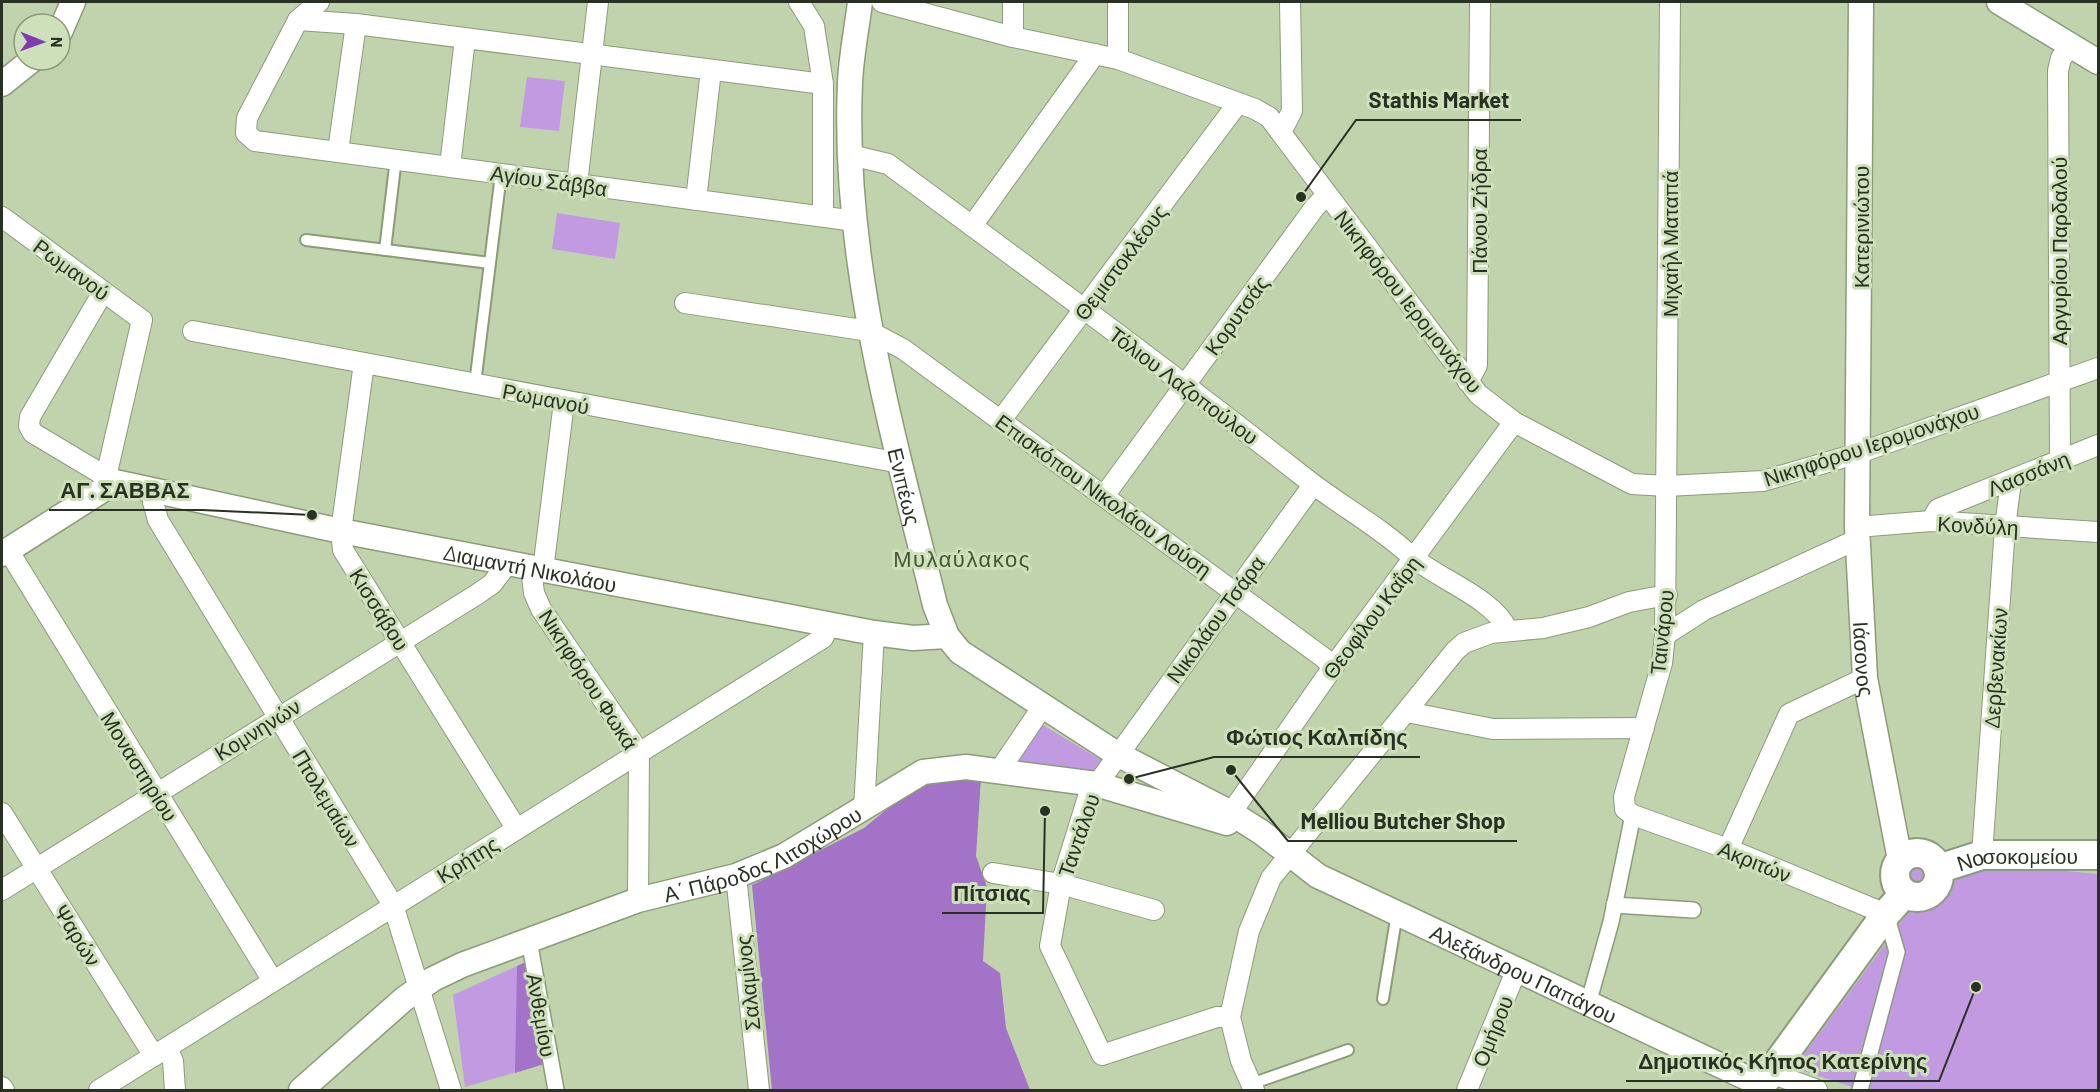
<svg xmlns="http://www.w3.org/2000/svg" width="2100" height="1092" viewBox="0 0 2100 1092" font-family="Barlow,sans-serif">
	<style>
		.green { fill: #c29ae2 }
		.forest { fill: #a273c6 }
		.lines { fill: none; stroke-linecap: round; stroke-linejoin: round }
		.service-casing { stroke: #8b9c78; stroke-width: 14 }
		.pedestrian-casing { stroke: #8b9c78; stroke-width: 18 }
		.minor-casing { stroke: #8b9c78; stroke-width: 22 }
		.tertiary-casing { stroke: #8b9c78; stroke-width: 27 }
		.secondary-casing { stroke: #8b9c78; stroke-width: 32 }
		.service { stroke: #fff; stroke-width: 10 }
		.pedestrian { stroke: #fff; stroke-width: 15 }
		.minor { stroke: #fff; stroke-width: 20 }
		.tertiary { stroke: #fff; stroke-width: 24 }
		.secondary { stroke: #fff; stroke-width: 28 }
		.labels { text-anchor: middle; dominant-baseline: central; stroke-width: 6; stroke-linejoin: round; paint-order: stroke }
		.street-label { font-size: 21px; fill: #293122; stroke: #cde0ba }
		.neighbourhood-label { font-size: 22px; letter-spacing: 1.5px; fill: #465635; stroke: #cde0ba }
		.leader { fill: none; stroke: #293122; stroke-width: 2 }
		.callout-dot { fill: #293122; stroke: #cde0ba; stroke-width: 2 }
		.callout-label { font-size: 22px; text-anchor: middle; font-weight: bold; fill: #293122; stroke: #cde0ba; stroke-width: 6; stroke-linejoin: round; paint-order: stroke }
	</style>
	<rect width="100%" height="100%" fill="#c0d3ad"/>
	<!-- green -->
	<g class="green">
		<path d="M527,77L565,81L559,131L520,127Z"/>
		<path d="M557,213L620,223L615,259L552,249Z"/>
		<path d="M1038,722L1101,760L1089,777L1007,766Z"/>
		<path d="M1984,863L2098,874V1090H1862L1794,1068L1913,906Z"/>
		<circle cx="1915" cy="875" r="9"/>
		<path d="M526,962L544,1064L465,1087L453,995Z"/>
	</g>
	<!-- forest -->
	<g class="forest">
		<path d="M935,776L981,777L976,856L987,887L983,961L1000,973L1006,1028L1030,1090H772L752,885L864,828L915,786Z"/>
		<path d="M526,962L544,1064L515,1073L517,966Z"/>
	</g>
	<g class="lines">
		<defs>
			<g id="service">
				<path d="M306,240L490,263"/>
				<path d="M385,250L396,158"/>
				<path d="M475,384L501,174"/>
				<path d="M1383,999L1397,913"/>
				<path d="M1251,1084L1348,1050"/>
			</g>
			<g id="pedestrian">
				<path d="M1614,905L1693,910"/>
				<path d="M529,940L556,1090"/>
				<path d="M1588,1004L1611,922L1633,815"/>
				<path d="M1860,1090L1897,952L1886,914"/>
			</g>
			<g id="minor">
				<path d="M319,2L298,20L247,118L246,133L255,141L855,221"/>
				<path d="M799,2L814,26L823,84V216"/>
				<path d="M882,2L1013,37L1118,59L1255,109L1269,117L1478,394L1514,422L1632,484L1667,486L1763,481L1859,453L2098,368"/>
				<path d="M1013,2V37"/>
				<path d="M1670,2L1665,635L1662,663L1624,797L1625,809L1633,815L1728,849L1886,914"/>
				<path d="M298,20L356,24L823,84"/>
				<path d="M1118,59V2"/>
				<path d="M1281,132L1292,111L1290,2"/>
				<path d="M338,151L356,24"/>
				<path d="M851,155L888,164C1028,267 1168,370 1305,478C1339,505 1379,526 1411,556C1438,579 1493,598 1507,629"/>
				<path d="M450,166L465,39"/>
				<path d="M577,184L598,2"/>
				<path d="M696,200L711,70"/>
				<path d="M2,217L142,320L106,477"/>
				<path d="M972,226L1095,54"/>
				<path d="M103,292L30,417L29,426L33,433L115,482"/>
				<path d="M685,303L869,331L903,349L1324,658L1333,667"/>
				<path d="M193,331L900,463"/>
				<path d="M364,363L341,531L343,550L516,828"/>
				<path d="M1468,382L1477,365L1480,2"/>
				<path d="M1001,420L1238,103"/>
				<path d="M2060,461L2058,71L2061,58L2072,46"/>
				<path d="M156,490L153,502L158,520L393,905L451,1090"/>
				<path d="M1104,496L1315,207L1327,195"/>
				<path d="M1931,521L1938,509L2098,445"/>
				<path d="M1857,527L1931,521L2098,532"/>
				<path d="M8,550L273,981"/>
				<path d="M531,568L534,593L541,609L639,752L638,900"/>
				<path d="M543,570L564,402"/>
				<path d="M1665,635L1704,610L1858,539"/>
				<path d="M1407,712L1493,729L1644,728"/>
				<path d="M999,771L1043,706"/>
				<path d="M864,809L874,633"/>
				<path d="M2,813L154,1056"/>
				<path d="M1231,813L1333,667L1514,422"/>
				<path d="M1728,849L1789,714L1865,678"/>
				<path d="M1982,855L2005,527L2011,481"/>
				<path d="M993,873L1061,884L1154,910"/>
				<path d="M736,876L759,1090"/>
				<path d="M2,890L476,595L492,584L508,563"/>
				<path d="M1230,1017H1217L1102,1055L1050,946L1061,884L1088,797L1313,485"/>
				<path d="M167,1048L173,1061L175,1090"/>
				<path d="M1771,1073L1817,1090"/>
				<path d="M2,1087L4,1090"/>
				<path d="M99,1090L823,638L830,623"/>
				<path d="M1254,1090L1241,1061L1230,1017L1249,931L1271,878L1455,651L1464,643L1491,633L1543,628L1589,617L1629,602L1667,595"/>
				<path d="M1467,1090L1516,971"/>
			</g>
			<g id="tertiary">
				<path id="s1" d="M860,2C857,28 851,56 850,83C842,261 893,433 935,605L947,636L960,652L1117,754L1231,813L1261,832L1318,876L1762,1085"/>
				<path id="s2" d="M1861,2L1857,527L1865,678L1900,860"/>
				<path d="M1999,2L2098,62"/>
				<path d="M60,32L73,2"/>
				<path d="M2,84L32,60"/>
				<path id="s3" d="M2,554L115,482L341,531L874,633L913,638L947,636"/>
				<path id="s4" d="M301,1090L404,999L433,979L462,965L638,900L736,876L784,856L923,772L966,767L1096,784L1227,823"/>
			</g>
			<g id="secondary">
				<circle cx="1917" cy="875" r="22"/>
				<path id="s5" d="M1938,869L1982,855H2098"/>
				<path d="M1758,1090L1886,914L1904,894"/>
			</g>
		</defs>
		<!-- service casing -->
		<use href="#service" class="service-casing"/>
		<!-- pedestrian casing -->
		<use href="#pedestrian" class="pedestrian-casing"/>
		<!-- minor casing -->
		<use href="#minor" class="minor-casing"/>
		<!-- tertiary casing -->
		<use href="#tertiary" class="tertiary-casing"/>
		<!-- secondary casing -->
		<use href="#secondary" class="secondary-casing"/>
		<!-- service -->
		<use href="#service" class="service"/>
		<!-- pedestrian -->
		<use href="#pedestrian" class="pedestrian"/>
		<!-- minor -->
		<use href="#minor" class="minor"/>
		<!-- tertiary -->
		<use href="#tertiary" class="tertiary"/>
		<!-- secondary -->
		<use href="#secondary" class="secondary"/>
	</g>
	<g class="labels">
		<!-- street labels -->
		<g class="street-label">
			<text transform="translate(549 180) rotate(8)">Αγίου Σάββα</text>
			<text transform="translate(1478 211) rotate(-90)">Πάνου Ζήδρα</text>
			<text transform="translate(1860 227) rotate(-90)">Κατερινιώτου</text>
			<text transform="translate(1669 244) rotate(-90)">Μιχαήλ Ματαπά</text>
			<text transform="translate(2058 251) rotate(-90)">Αργυρίου Παρδαλού</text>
			<text transform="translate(1120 262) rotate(-53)">Θεμιστοκλέους</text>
			<text transform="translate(72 269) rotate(36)">Ρωμανού</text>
			<text transform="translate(1409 301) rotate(52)">Νικηφόρου Ιερομονάχου</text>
			<text transform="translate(1236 315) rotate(-54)">Κορυτσάς</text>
			<text transform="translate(1184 385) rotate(37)">Τόλιου Λαζοπούλου</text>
			<text transform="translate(546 398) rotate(11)">Ρωμανού</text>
			<text transform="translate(1871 444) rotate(-18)">Νικηφόρου Ιερομονάχου</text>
			<text transform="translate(2028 473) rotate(-22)">Λασσάνη</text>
			<text stroke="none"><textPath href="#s1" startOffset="490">Ενιπέως</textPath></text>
			<text transform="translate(1104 495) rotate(36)">Επισκόπου Νικολάου Λούση</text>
			<text transform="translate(1978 525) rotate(3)">Κονδύλη</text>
			<text stroke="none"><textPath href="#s3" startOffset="558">Διαμαντή Νικολάου</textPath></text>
			<text transform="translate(380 609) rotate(58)">Κισσάβου</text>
			<text transform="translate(1371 617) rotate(-53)">Θεοφίλου Καΐρη</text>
			<text transform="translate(1215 619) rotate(-54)">Νικολάου Τσάρα</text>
			<text transform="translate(1661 632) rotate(-84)">Ταινάρου</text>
			<text stroke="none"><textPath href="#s2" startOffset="657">Ιάσονος</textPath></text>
			<text transform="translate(1995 668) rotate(-86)">Δερβενακίων</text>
			<text transform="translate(589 679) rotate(57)">Νικηφόρου Φωκά</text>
			<text transform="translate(257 729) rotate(-32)">Κομνηνών</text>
			<text transform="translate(140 766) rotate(58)">Μοναστηρίου</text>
			<text transform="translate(327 798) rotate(59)">Πτολεμαίων</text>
			<text transform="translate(1078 835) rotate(-71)">Ταντάλου</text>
			<text stroke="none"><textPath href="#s4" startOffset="526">Α΄ Πάροδος Λιτοχώρου</textPath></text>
			<text transform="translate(467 859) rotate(-32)">Κρήτης</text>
			<text stroke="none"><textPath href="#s5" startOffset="81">Νοσοκομείου</textPath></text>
			<text transform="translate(1755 861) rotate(22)">Ακριτών</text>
			<text transform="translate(78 935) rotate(58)">Ψαρών</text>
			<text stroke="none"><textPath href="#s1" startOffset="1317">Αλεξάνδρου Παπάγου</textPath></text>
			<text transform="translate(747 983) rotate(-96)">Σαλαμίνος</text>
			<text transform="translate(542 1015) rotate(80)">Ανθεμίου</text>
			<text transform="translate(1492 1031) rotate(-68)">Ομήρου</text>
		</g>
		<!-- neighbourhood labels -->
		<g class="neighbourhood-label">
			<text x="962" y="558">Μυλαύλακος</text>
		</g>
	</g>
	<!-- callouts -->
	<path class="leader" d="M1301 197L1356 120H1521M312 515L202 510H49M1129 779L1214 757H1420M1231 770L1288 841H1517M1045 811L1043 913H942M1976 987L1939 1081H1626"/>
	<g class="callout-dot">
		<circle cx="1301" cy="197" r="6"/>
		<circle cx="312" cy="515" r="6"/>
		<circle cx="1129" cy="779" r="6"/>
		<circle cx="1231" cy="770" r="6"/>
		<circle cx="1045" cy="811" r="6"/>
		<circle cx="1976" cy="987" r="6"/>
	</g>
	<g class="callout-label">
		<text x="1439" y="108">Stathis Market</text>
		<text x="125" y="498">ΑΓ. ΣΑΒΒΑΣ</text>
		<text x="1317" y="745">Φώτιος Καλπίδης</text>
		<text x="1403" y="829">Melliou Butcher Shop</text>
		<text x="992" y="901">Πίτσιας</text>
		<text x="1783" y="1069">Δημοτικός Κήπος Κατερίνης</text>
	</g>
	<!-- border -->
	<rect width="2100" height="1092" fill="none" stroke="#293122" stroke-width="6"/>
	<!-- north arrow -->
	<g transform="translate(42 42) rotate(91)"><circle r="28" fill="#cde0ba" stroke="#8b9a7d" stroke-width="1.5"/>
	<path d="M0-4.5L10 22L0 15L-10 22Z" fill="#813caf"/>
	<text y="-9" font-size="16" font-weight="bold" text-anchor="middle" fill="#293122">N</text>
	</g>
</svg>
